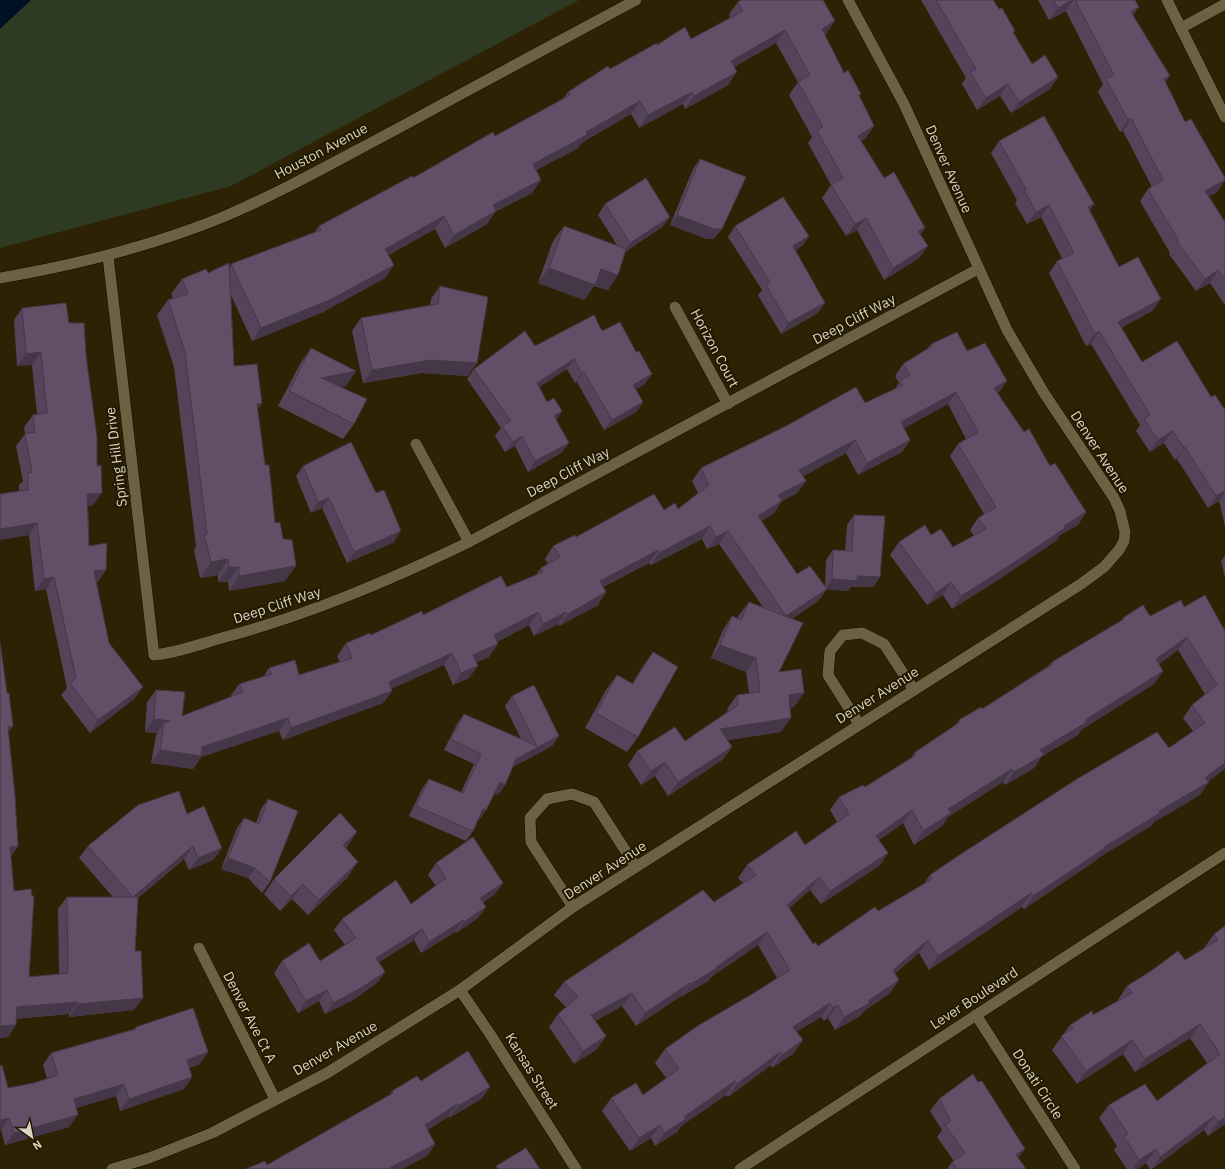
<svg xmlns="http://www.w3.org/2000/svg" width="1225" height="1169" viewBox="0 0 1225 1169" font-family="'IBM Plex Sans',sans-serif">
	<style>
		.green { fill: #2e3b22 }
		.water { fill: #001025 }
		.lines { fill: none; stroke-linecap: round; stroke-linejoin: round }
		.minor-casing { stroke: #130c00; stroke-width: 12 }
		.minor { stroke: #6c6142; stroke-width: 11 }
		.wall { fill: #554359; fill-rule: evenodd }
		.shaded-wall { fill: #453748 }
		.building { fill: #634e67; stroke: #453748; fill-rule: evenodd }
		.labels { text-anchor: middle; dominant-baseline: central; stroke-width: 4; stroke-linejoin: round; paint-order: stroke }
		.street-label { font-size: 14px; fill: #dad4c3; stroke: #231900 }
	</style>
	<rect width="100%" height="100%" fill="#2d2304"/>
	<!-- green -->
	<path class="green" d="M0,0H579L231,186L0,248Z"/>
	<!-- water -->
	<path class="water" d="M0,0H31L0,29Z"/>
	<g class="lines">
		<defs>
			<g id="minor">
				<path d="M1167,0L1225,117"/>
				<path d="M1181,28L1225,4"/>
				<path d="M108,256L154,655C175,653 198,645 218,639C306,616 388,581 469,542L978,269"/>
				<path d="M0,278C76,265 152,246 223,217C282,192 338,160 395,130C475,86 556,43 636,0"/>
				<path d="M675,307L728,404"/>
				<path d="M416,444L469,542"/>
				<path d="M859,724L828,675L830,651L843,635L862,633L884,644L914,690"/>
				<path d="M573,907L531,842L530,818L547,799L572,794L594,802L636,867"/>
				<path d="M199,948L275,1099"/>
				<path d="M460,990L490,1034L576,1169"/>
				<path d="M976,1015L1075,1169"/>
				<path d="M112,1169L149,1158L212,1133L327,1073L460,990L573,907L1081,584L1104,567L1119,550L1124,541L1125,532L1120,511L1114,498L1044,393L1007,330L904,104L848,0"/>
				<path d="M740,1169L1225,853"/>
			</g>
		</defs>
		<!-- minor casing -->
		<use href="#minor" class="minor-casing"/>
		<!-- minor -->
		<use href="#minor" class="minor"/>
	</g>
	<!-- wall -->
	<g class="wall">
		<path d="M921,0H993L999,9L1032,64L1058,77L1050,89L1011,113L1000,96L977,110L962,84L966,78Z"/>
		<path d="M1038,0H1135L1133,16L1217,192L1209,196L1225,222V305L1210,283L1196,291L1169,254L1170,253L1140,201L1148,189L1152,187L1123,131L1120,132L1098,92L1103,84L1066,11L1049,20Z"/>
		<path d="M738,2L826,34L824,35L844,73L859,96L874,126L865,139L861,141L884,178L925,228L920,234L919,258L884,280L857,230L846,236L822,198L831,185L808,143L812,137L789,95L798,82L776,43L734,67L728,85L685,109L683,104L639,128L631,114L583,142L578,148L536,170L541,180L532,193L495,212L487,224L445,248L435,229L389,255L385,278L323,312L252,341L231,295L234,366L262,403L257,410L265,465L285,581L229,591L228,582H218V575L200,578L194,550L196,546L174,367L157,315L168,300L173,298L171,294L182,279L208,273L230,267L231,264L315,232L319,226L495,136L563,99L568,92L610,69L657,45L691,39L730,18L729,14Z"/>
		<path d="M999,141L1094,204L1089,211L1119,267L1152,311L1121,328L1142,362L1211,397L1225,410V526L1219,501L1208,508L1177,459L1175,460L1164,443L1150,452L1136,431L1140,425L1091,344L1086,346L1049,273L1057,261L1062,258L1041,217L1027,224L1015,203L1017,200L991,153Z"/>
		<path d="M700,159L714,239H707L670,225L693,169Z"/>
		<path d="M605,204L670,217L662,227L625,252L618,275L608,290L594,286L584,300L538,283L553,241L564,226L617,245L598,215Z"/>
		<path d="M735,226L809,236L802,246L795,250L818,313L781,334L758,295L762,290L728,237Z"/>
		<path d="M440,286L468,376L422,373L363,383L352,331L361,318L430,305L431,299Z"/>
		<path d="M22,308L69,323L86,355L93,505L88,506L89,546L98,582H96L109,643L143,687L134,699L90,733L61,695L67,688L46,589L35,591L29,535L0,540V494L19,491V485L23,481L16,446L25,434L24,427L33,415L37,414L32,365L17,366L14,320Z"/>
		<path d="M602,331L645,384L636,389L643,402L636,412L604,430L577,382L575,383L567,369L539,387L547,402L562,411L556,420L569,443L561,453L528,472L515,446L505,452L495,436L501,428L467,379L474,369L535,346Z"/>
		<path d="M931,344L967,351L998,394L1024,432L1086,512L1078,525L1060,535L1057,540L1007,574L952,609L943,595L927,605L890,555L899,542L931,535L953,547L974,536L970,530L978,518L984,514L950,456L958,444L966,439L948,404L904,428L910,440L902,452L858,475L846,453L803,476L806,481L797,493L782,501L773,514L761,521L797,574L825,587L826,560L833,550L845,551L847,525L854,515L880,577L873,587H851L848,591L827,589L818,601L792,619L779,672L794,707H790L781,732L727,740L732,747L722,760L668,796L655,776L641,785L628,765L637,751L685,741L728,712L727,709L737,695L749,693L746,672L711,658L723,630L732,616L738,618L739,615L749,602L763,607L719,544L707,549L702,539L651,565L649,563L603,587L598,605L559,626L558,624L534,636L529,625L497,642L489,657L476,662L469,678L453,685L444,665L391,689L392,691L383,703L283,740L279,731L201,757L193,769L151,763L156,736L157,733L145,732L147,702L156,690L182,716L230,697L239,684L263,677L269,668L299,675L340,662L337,656L346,643L371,635L423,615L507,587L536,575L541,568L548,564L545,559L553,546L576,537L664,510L678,509L698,493L692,481L701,468L865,403L894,390L899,383L895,376L903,364L927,349Z"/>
		<path d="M311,348L346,386L341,387L354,424L343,439L278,406L300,364Z"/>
		<path d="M303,466L394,542L347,563L322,508L311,513L296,476Z"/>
		<path d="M1225,556V577L1221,561Z"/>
		<path d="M1184,607L1225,631L1208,782L1200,795L1154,822L1151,826L1098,858L1095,861L1024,909L1022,907L929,970L919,953L895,973L899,980L890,993L864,1011L860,1016L835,1030L828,1018L824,1021L821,1017L796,1032L794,1053L772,1068L771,1065L728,1097L726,1095L681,1126L677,1132L655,1146L651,1138L630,1151L602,1111L611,1098L643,1095L666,1078L655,1063L665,1049L754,993L777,978L758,945L711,977L708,981L681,997V996L636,1026L622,1006L595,1021L606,1036L597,1049L574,1064L549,1027L558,1014L566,1007L554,995L564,982L714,902L743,883L738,878L747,865L805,845L837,822L830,810L839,797L865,787L911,759L914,753L956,725L959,720L982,709L1048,666L1052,662L1121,621L1123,618L1150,616ZM1178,650L1205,694L1192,705L1183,718L1193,731L1169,748L930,875L923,885L818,946L813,944L789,908L810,890L821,904L879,866L888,853L879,840L903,823L914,845L942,826L948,817L1003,782L1005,785L1034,768L1042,756L1078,735L1081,730L1154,684L1163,671L1159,664Z"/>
		<path d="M0,642L7,693L13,726L8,732L18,846L11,856L14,891L29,977L59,974L58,909L67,897H113L79,858L88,846L187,814L222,848L213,860L189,870L184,859L138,898L135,951L134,1010L69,1017V1014L16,1019L8,1037L0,1038Z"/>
		<path d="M653,652L638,737L627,752L585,728L606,690L617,675L632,684L642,667Z"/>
		<path d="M512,696L559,736L552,746L513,767L505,785L498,795L495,793L486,810L479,820H478L473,831L466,841L409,816L422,789L429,779L461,792L474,764L444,750L457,724L464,714L521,739L505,706Z"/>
		<path d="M268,799L270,882L262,893L248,878L221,869L237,828L244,818L256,823L261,809Z"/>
		<path d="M347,847L345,848L348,877L308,915L292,899L280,911L264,894L274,879Z"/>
		<path d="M436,863L503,883L494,895L483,902L486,907L478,918L456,933L455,932L421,953L414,940L379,962L385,972L377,983L353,1000L325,1014L319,1001L298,1013L274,973L282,961H320L345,945L334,930L342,919L411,904L436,886L428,875Z"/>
		<path d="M1225,926V1124L1208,1136L1204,1130L1152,1169H1150L1146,1163L1137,1169H1127L1114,1150L1117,1146L1099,1118L1109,1105L1157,1101L1207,1063L1190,1038L1135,1072L1123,1054L1077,1084L1052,1050L1070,1025L1093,1015L1118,1001V1000L1127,986L1185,960L1205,949L1204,948L1214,934Z"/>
		<path d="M136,1027L200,1064L189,1068L192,1077L184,1089L120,1111L116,1096L76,1108L69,1127L5,1145L1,1130L8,1088L34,1083L47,1079L43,1065L51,1053L134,1029Z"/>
		<path d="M421,1081L490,1087L481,1099L449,1118V1116L428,1130L435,1144L427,1156L402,1169H246L267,1165L390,1095L392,1091Z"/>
		<path d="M939,1099L1019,1158L1026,1169H947L952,1162L954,1161L937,1137L942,1130L930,1111Z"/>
	</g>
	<!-- shaded-wall -->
	<g class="shaded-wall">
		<path d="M1072,0H1073L1066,11L1049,20L1058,8Z"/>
		<path d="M1139,7L1131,19V12Z"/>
		<path d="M835,21L826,34L813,41L822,29Z"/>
		<path d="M785,30L776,43L722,74L731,61Z"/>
		<path d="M737,72L728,85L685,109L694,96Z"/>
		<path d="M1170,76L1161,88L1164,79Z"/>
		<path d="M1058,77L1050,89L1011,113L1019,102Z"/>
		<path d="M1008,84L1000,96L977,110L986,98Z"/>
		<path d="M692,92L683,104L639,128L648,115Z"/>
		<path d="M640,101L631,114L583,142L578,148L524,177L533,164L586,132Z"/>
		<path d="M1131,118L1123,131L1120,132L1128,120Z"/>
		<path d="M874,126L865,139L849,148L858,136Z"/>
		<path d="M541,180L532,193L495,212L487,224L445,248L454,235L493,205Z"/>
		<path d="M1225,180L1217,192L1197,203L1205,191Z"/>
		<path d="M1094,204L1086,216L1088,207Z"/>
		<path d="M1049,205L1041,217L1027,224L1036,212Z"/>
		<path d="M677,215L722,229L714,239H707L670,225Z"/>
		<path d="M444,216L435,229L376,262L385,249Z"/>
		<path d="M670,217L662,227L623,253L630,243Z"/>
		<path d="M866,218L857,230L846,236L855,224Z"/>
		<path d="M925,228L916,241L918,231Z"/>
		<path d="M809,236L802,246L786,257L793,246Z"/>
		<path d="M928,246L919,258L884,280L893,268Z"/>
		<path d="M394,265L385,278L323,312L252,341L261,328Z"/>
		<path d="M549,268L601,269L618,275L608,290L594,286L584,300L538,283Z"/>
		<path d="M1218,270L1210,283L1196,291L1205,279Z"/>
		<path d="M1161,299L1152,311L1109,334L1118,322Z"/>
		<path d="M825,303L818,313L781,334L788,323Z"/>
		<path d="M1099,331L1091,344L1086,346L1095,334Z"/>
		<path d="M41,352L32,365L17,366L26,354Z"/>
		<path d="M574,359L567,369L529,393L537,383Z"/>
		<path d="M431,360L477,363L468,376L422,373L363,383L372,370Z"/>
		<path d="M356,371L346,386L310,393L321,378Z"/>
		<path d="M584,372L577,382L575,383L582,373Z"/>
		<path d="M652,374L645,384L626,395L633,385Z"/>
		<path d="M1007,381L998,394L994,388Z"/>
		<path d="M956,392L948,404L893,434L901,422Z"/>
		<path d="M643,402L636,412L604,430L612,420Z"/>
		<path d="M262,403L251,418L257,404Z"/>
		<path d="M562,411L555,422L554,416Z"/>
		<path d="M1173,431L1164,443L1150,452L1158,440Z"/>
		<path d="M522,436L515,446L505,452L513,442Z"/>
		<path d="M855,440L846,453L791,483L799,470Z"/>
		<path d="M910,440L902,452L858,475L867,463Z"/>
		<path d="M569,443L561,453L528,472L535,461Z"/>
		<path d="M1185,447L1177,459L1175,460L1184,448Z"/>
		<path d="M806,481L797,493L769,508L778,495Z"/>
		<path d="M1225,491V492L1219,501L1208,508L1216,496Z"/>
		<path d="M102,493L93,505L79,507L87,494Z"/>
		<path d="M329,498L322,508L311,513L318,502Z"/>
		<path d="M782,501L773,514L749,528L758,516Z"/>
		<path d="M1086,512L1078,525L1060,535L1057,540L1007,574L952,609L961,596L1064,526Z"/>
		<path d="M37,523L29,535L0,540V529Z"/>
		<path d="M710,526L702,539L651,565L659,553Z"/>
		<path d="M401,531L394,542L347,563L354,552Z"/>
		<path d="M728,531L719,544L707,549L716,537Z"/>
		<path d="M658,550L649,563L591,593L600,581Z"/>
		<path d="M228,559L218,575L200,578L211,562Z"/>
		<path d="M296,566L285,581L229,591L239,576Z"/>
		<path d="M229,567H239L228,582H218Z"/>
		<path d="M106,570L98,582L85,584L94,571Z"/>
		<path d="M858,576L880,577L873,587H851L848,591L825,589L832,579Z"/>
		<path d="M54,577L46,589L35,591L44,579Z"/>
		<path d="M951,582L943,595L927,605L936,593Z"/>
		<path d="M827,589L818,601L778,628L786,616Z"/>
		<path d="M606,592L598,605L559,626L568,614Z"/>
		<path d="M538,612L529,625L486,648L494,635Z"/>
		<path d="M566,612L558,624L534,636L543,624Z"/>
		<path d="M1187,637L1178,650L1147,673L1156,659Z"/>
		<path d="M498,644L489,657L465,667L473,655Z"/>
		<path d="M720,645L756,658L746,672L711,658Z"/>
		<path d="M452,653L444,665L380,694L389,682Z"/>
		<path d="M478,666L469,678L453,685L461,673Z"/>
		<path d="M1163,671L1154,684L1081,730L1078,735L1042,756L1034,768L1005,785L1014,772L1040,750Z"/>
		<path d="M143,687L134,699L90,733L98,720Z"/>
		<path d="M392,691L383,703L283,740L291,728Z"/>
		<path d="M804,693L794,707L779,709L789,695Z"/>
		<path d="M288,718L279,731L201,757L193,769L151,763L160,750L202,747Z"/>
		<path d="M791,718L781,732L710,743L720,729Z"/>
		<path d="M154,719L170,721L164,723L157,733L145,732Z"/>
		<path d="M13,726L4,738L8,727Z"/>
		<path d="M559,736L552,746L509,769L516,759Z"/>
		<path d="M732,747L722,760L668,796L678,782Z"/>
		<path d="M665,762L655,776L641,785L651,771Z"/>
		<path d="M1225,763V769L1204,785L1209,782L1200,795L1154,822L1151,826L1098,858L1095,861L1024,909L1033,896L1104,847L1159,811L1205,778Z"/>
		<path d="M1012,769L1003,782L948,817L942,826L914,845L923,831L948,809Z"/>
		<path d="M500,782L505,785L498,795L493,793Z"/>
		<path d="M483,809L486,810L479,820L476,819Z"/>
		<path d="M912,810L903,823L867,849L876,836Z"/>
		<path d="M357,832L347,847L332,860L343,845Z"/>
		<path d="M18,846L9,858L10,847Z"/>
		<path d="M193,846L184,859L125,909L133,897Z"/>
		<path d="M222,848L213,860L189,870L198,858Z"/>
		<path d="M888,853L879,866L821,904L830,891Z"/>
		<path d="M228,858L255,868L248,878L221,869Z"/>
		<path d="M358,862L348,877L308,915L319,900Z"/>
		<path d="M819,877L810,890L778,918L787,905Z"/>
		<path d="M503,883L494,895L472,910L480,898Z"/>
		<path d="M303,884L292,899L280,911L291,896Z"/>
		<path d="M1031,893L1022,907L929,970L938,956Z"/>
		<path d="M486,907L478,918L456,933L464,922Z"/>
		<path d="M463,920L455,932L421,953L429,942Z"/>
		<path d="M422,929L414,940L368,969L376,958Z"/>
		<path d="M767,932L758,945L711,977L708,981L681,997L691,984L716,967Z"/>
		<path d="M928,940L919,953L884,983L893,970Z"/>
		<path d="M385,972L377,983L353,1000L325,1014L333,1003Z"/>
		<path d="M899,980L890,993L864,1011L860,1016L835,1030L844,1017Z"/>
		<path d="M690,983L681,996L636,1026L645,1013Z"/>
		<path d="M327,990L319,1001L298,1013L306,1001Z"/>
		<path d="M632,993L622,1006L582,1028L591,1015Z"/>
		<path d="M143,998L134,1010L69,1017L78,1004Z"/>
		<path d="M78,1002L69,1014L8,1019L17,1007Z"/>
		<path d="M830,1003L821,1017L783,1040L793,1027Z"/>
		<path d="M838,1005L828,1018L824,1021L833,1008Z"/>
		<path d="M1200,1024L1190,1038L1135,1072L1145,1059Z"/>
		<path d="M16,1025L8,1037L0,1038V1026Z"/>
		<path d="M606,1036L597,1049L574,1064L583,1051Z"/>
		<path d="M803,1040L794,1053L772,1068L782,1055Z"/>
		<path d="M1132,1040L1123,1054L1077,1084L1086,1071Z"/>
		<path d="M208,1052L200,1064L178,1072L187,1060Z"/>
		<path d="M780,1052L771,1065L728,1097L737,1084Z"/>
		<path d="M192,1077L184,1089L120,1111L129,1099Z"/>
		<path d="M735,1081L726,1095L681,1126L677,1132L655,1146L664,1133L684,1117Z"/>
		<path d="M124,1084L116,1096L66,1111L74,1099Z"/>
		<path d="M490,1087L481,1099L449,1118L458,1106Z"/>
		<path d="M457,1104L449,1116L417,1137L425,1125Z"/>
		<path d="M78,1115L69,1127L5,1145L14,1133Z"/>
		<path d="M1214,1116L1204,1130L1152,1169L1160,1157Z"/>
		<path d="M1225,1117V1124L1208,1136L1218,1122Z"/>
		<path d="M9,1118L1,1130H0V1120Z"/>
		<path d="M660,1125L651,1138L630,1151L639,1138Z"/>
		<path d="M435,1144L427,1156L402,1169H388Z"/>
		<path d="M1025,1149L1016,1161V1155Z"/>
		<path d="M1156,1149L1146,1163L1137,1169H1133L1139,1160Z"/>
	</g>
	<!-- building -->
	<g class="building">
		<path d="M741,0H823L835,21L822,29L844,73L848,70L861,94L859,95L874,126L858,136L884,178L894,172L925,228L918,231L928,246L893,268L866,218L855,224L831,185L843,178L817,130L823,127L798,82L810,75L785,30L731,61L737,72L694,96L692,92L648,115L640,101L586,132L587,135L533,164L541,180L493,205L496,211L454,235L444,216L385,249L394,265L332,299L261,328L231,264L321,230L319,226L412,176L413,178L493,132L495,136L570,95L568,92L608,66L610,69L657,43V45L685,27L691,39L743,11L738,2Z"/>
		<path d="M936,0H993L999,9L1002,8L1015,31L1013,32L1032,64L1045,55L1058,77L1019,102L1008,84L986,98L970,72L976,69Z"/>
		<path d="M1054,0H1072L1058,8Z"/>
		<path d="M1075,0H1135L1139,7L1131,12L1170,76L1164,79L1185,122L1191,119L1225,178V180L1205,191L1225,222V280L1218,270L1205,279L1177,242L1179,241L1148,189L1163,180L1131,118L1128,120L1106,79L1114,75Z"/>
		<path d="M1044,116L1094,204L1088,207L1119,267L1138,257L1161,299L1118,322L1142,362L1177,341L1211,397L1215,395L1225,410V491L1216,496L1185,447L1184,448L1173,431L1158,440L1144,419L1150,415L1099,331L1095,334L1057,261L1074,253L1049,205L1036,212L1024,190L1026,189L999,141Z"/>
		<path d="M700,159L746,177L722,229H714L677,215Z"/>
		<path d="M646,178L670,217L630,243L605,204Z"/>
		<path d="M783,197L809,236L793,246L825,303L788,323L766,285L770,282L735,226Z"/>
		<path d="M564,226L626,249L618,275L601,269L595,285L549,268Z"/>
		<path d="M229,263L234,366L257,364L262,403L257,404L265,465H269L275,523L280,522L283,539L292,540L296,566L239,576V567H229L228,559L211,562L204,535L207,534L185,352L168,300L188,294L182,279L206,269L208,273Z"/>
		<path d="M440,286L488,297L477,363L431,360L372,370L361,318L438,304Z"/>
		<path d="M66,303L69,323H84L86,355L97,438V466L101,465L102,493L87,494L89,546L107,543L106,570L94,571L109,643L143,687L98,720L70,683L76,678L54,577L44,579L37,523L0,529V494L28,490V473L32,472L25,434L35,432L33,415L47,413L41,352L26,354L22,308Z"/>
		<path d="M594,315L602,331L620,322L636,352L639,351L652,374L633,385L643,402L612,420L584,372L582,373L574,359L537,383L547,402L554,398L562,411L554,416L569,443L535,461L522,436L513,442L502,426L511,421L474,369L525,331L535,346Z"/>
		<path d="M957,332L967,351L985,343L1007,381L994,388L1024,432L1029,429L1050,466L1055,463L1086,512L1064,526L1065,528L1015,562L961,596L951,582L936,593L899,542L925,525L931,535L941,529L953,547L986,529L978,518L996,507L958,444L978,432L956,392L901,422L910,440L867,463L855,440L799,470L806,481L778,495L782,501L758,516L797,574L810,566L827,589L786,616L728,531L716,537L710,526L659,553L658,550L600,581L606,592L568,614L566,612L543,624L538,612L494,635L498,644L473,655L478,666L461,673L452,653L389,682L392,691L291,728L288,718L202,747L201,756L160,750L164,723L170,721L154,719L156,690L185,692L182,716L243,692L239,684L272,674L269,668L295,660L299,675L352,658L346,643L370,633L371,635L422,611L423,615L501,576L507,587L543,572L541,568L560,557L553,546L575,535L576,537L654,494L664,510L675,503L678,509L709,485L701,468L786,426L856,387L865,403L903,385L900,381L910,375L903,364L932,346L931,344Z"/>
		<path d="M311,348L356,371L321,378L367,399L354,424L289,391Z"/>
		<path d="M351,442L376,493L384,490L401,531L354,552L329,498L318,502L303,466Z"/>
		<path d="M854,515L885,516L880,577L858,576L856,581L832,579L833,550L852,551Z"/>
		<path d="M1205,595L1225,631V763L1205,778L1209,782L1159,811L1160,813L1104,847L1105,848L1033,896L1031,893L938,956L928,940L893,970L899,980L868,1001L870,1003L844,1017L838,1005L833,1008L830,1003L793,1027L803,1040L782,1055L780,1052L737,1084L735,1081L684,1117L686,1119L664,1133L660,1125L639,1138L611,1098L636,1083L643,1095L679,1069L665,1049L699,1025L754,993L790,970L767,932L716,967L717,968L691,984L690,983L645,1013L632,993L591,1015L606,1036L583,1051L558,1014L578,997L564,982L703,890L714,902L756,875L747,865L796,831L805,845L849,814L839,797L863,785L865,787L916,755L914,753L960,722L959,720L981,707L982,709L1053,664L1052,662L1124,619L1123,618L1143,605L1150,616L1181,600L1184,607ZM1187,637L1217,685L1192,705L1205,723L1169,748L1157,732L1077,779L961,854L930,875L932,879L878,911L875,907L818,946L815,942L813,944L787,905L819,877L830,891L888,853L876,836L912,810L923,831L951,813L948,809L1012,769L1014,772L1044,755L1040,750L1087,722L1085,720L1163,671L1156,659Z"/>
		<path d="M749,602L803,623L779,672L801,669L804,693L789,695L791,718L720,729L732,747L678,782L665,762L651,771L637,751L675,727L685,741L738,705L737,695L760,692L756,658L720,645L732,616L741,620Z"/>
		<path d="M0,642L7,693H9L13,726L8,727L15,796L18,846L10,847L14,891L31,889L32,896H34L29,977L68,973L67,897H133L88,846L138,805L179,791L187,814L204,806L222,848L198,858L193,846L133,897H138L135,951H141L143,998L78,1004V1002L17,1007L16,1025L0,1026Z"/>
		<path d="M653,652L678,667L638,737L596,713L617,675L633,684Z"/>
		<path d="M534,685L559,736L516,759L505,785L500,782L486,810L483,809L473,831L416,806L429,779L463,793L481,754L451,739L464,714L537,746L512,696Z"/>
		<path d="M268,799L298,811L270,882L255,868L228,858L244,818L259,824Z"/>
		<path d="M340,813L357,832L343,845L358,862L319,900L303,884L291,896L274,879Z"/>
		<path d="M473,837L503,883L480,898L486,907L464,922L463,920L429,942L422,929L376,958L385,972L361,988L333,1003L327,990L306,1001L282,961L309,943L320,961L356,938L342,919L396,880L411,904L446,878L436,863Z"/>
		<path d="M1225,926V1117L1218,1122L1214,1116L1160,1157L1156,1149L1139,1160L1124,1136L1128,1134L1109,1105L1145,1084L1157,1101L1220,1054L1200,1024L1145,1059L1132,1040L1086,1071L1061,1036L1073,1028L1070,1025L1092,1011L1093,1015L1132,993L1127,986L1151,971L1178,951L1185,960L1218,940L1214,934Z"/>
		<path d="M193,1008L208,1052L187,1060L192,1077L129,1099L124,1084L74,1099L78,1115L14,1133L9,1118L0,1120V1066L2,1065L8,1088L34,1083L58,1075L51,1053L136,1029V1027Z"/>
		<path d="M468,1051L490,1087L458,1106L457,1104L425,1125L435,1144L388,1169H246L265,1161L267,1165L393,1093L392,1091L417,1076L421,1081Z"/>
		<path d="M973,1074L978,1082L982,1081L1025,1149L1016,1155L1026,1169H957L952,1162L965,1153L945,1125L951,1121L939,1099Z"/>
		<path d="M526,1148L540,1169H498L496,1166Z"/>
	</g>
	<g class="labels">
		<!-- street labels -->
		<g class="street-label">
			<text transform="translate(321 151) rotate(-28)">Houston Avenue</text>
			<text transform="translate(949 169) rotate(66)">Denver Avenue</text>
			<text transform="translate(854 319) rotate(-28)">Deep Cliff Way</text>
			<text transform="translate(715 348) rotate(62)">Horizon Court</text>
			<text transform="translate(1100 452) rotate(57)">Denver Avenue</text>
			<text transform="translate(116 457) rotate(-97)">Spring Hill Drive</text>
			<text transform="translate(568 472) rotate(-28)">Deep Cliff Way</text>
			<text transform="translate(277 605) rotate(-18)">Deep Cliff Way</text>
			<text transform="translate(877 695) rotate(-32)">Denver Avenue</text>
			<text transform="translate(605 870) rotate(-33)">Denver Avenue</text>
			<text transform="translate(974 998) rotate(-33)">Lever Boulevard</text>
			<text transform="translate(250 1017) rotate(63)">Denver Ave Ct A</text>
			<text transform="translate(335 1048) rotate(-30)">Denver Avenue</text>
			<text transform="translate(532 1071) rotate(58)">Kansas Street</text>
			<text transform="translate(1038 1084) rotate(57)">Donati Circle</text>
		</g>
	</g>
	<!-- north arrow -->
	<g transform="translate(32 1137) rotate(147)" stroke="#231900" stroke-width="3" paint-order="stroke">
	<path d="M0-3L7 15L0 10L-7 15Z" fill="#dad4c3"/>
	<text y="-6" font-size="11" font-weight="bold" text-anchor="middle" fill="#dad4c3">N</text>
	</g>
</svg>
